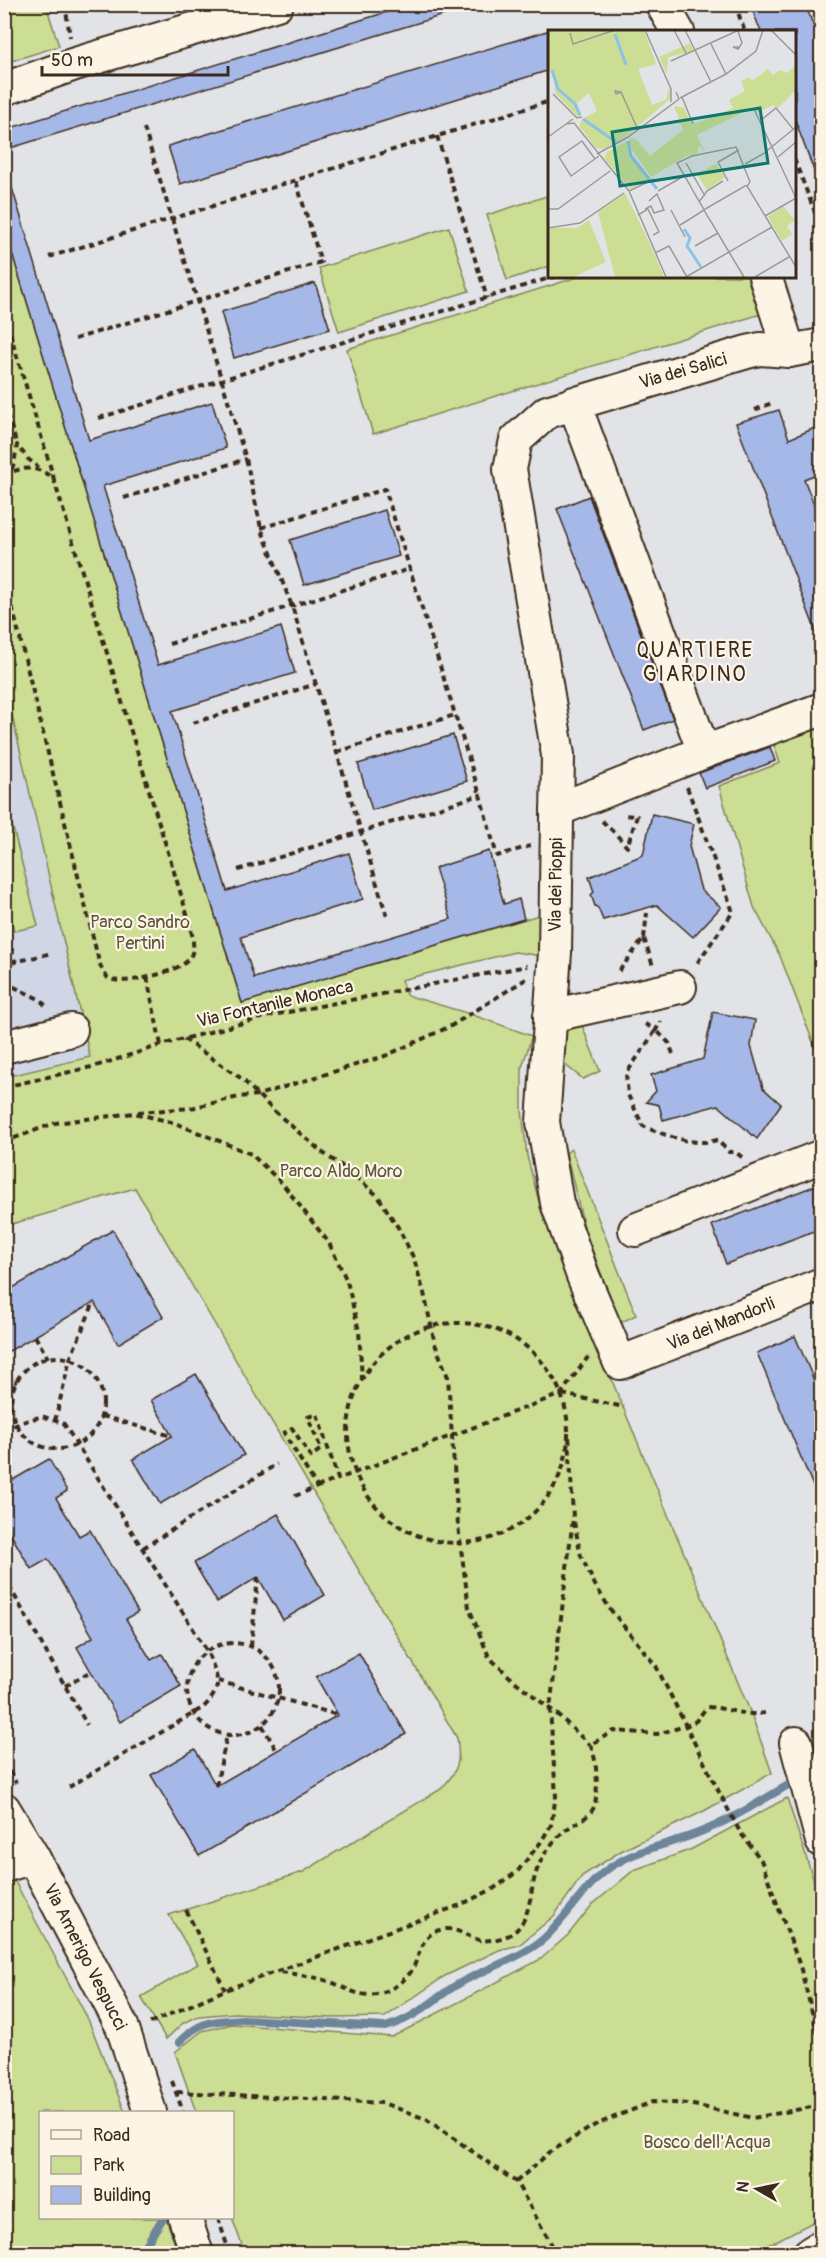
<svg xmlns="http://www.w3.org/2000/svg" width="826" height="2258" viewBox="0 0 826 2258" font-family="Pangolin,sans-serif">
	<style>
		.built { fill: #d0d6e6 }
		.green { fill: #cbde93; stroke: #838458; stroke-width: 1.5 }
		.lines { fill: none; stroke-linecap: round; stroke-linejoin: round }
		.stream { stroke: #6c8598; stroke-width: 8 }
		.building { fill: #a6b8e7; stroke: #3b2a1e; stroke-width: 1.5 }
		.minor-casing { stroke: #3b2a1e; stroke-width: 36 }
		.path { stroke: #3b2a1e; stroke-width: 4; stroke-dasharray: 6 4.5; stroke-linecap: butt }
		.minor { stroke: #fcf5e5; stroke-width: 32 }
		.labels { text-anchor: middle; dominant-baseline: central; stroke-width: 4.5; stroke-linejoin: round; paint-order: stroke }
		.street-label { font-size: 18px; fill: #3b2a1e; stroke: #fcf5e5 }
		.park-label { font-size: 18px; fill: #5f573b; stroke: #fcf5e5 }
		.quarter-label { font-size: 21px; letter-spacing: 1.5px; fill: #3b2a1e; stroke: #fcf5e5 }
		.inset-river { fill: none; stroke: #8cc2e9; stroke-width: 3 }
		.inset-road { fill: none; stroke: #9f9996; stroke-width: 1.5 }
		.view { fill: #0f766e; fill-opacity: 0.15; stroke: #0f766e; stroke-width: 3 }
		.inset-edge { fill: none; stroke: #3b2a1e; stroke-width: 3 }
	</style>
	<rect width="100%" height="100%" fill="#e2e3e6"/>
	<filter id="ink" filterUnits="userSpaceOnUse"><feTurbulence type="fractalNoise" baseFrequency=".0167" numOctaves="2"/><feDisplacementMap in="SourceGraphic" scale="12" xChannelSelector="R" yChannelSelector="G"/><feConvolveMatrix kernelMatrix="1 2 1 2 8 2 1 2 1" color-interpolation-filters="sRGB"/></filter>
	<g filter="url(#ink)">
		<!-- built -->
		<path class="built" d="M4,684L90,1057L5,1077H4Z"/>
		<!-- green -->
		<g class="green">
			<path d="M5,4L46,5L59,46L5,63Z"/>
			<path d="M550,195V266L507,280L487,215Z"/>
			<path d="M4,227L242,1003L539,915L542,956L515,952L401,980L406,995L470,1014L532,1036L522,1067V1110L527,1156L542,1213L752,1716L772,1773L704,1811L621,1851L582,1876L554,1916L519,1945L499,1950L445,1976L385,2017L333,2018L235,2013L199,2016L183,2023L166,2039L141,1997L198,1964L169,1915L303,1872L441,1789C458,1771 461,1762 457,1738L135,1188L5,1226V1077L90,1057L5,684Z"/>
			<path d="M449,227L469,291L339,332L319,268Z"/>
			<path d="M581,276H749L761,314L373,434L347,349Z"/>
			<path d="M821,723V1063L780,956L754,907L719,786L780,763L773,742Z"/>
			<path d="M4,793L38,926L14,931L5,892Z"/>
			<path d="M581,1023L600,1071L583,1079L559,1060L561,1034Z"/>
			<path d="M571,1149L636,1315L620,1323L585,1231L566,1153Z"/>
			<path d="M787,1798L821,1903V2218L752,2253H245L232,2218V2112H196L175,2052L202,2031L232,2024L392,2037L541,1959L568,1935L592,1905L634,1870L692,1849Z"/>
			<path d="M4,1861L88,2019L125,2112H40V2218H166L178,2253H5Z"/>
		</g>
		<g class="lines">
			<!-- stream -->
			<g class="stream">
				<path d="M179,2042C201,2020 212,2021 242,2019L385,2027C418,2018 432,1999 460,1983C485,1969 518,1959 541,1941C568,1919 586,1880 617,1863C642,1848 671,1844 698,1833C733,1820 766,1797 799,1779"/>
				<path d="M140,2254L163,2218"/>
			</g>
		</g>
		<!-- building -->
		<g class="building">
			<path d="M413,4H463V9L4,150V130Z"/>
			<path d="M750,4H805L822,48V186L820,187L795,120V32H761Z"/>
			<path d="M550,30V70L180,184L168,146Z"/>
			<path d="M4,178H9L89,440L212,402L226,448L103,486L158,665L281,627L295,673L172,711L227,891L349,853L363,899L241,937L254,978L451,919L435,868L489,851L504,904L519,899L524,919L242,1003L4,227Z"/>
			<path d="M315,283L330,329L234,358L221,312Z"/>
			<path d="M779,410L789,439L822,425V472L804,479L822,526V642H820L736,423Z"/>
			<path d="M589,496L673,719L644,730L557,509Z"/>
			<path d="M385,510L399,556L304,585L290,540Z"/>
			<path d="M453,735L467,781L372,810L358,764Z"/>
			<path d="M770,747L775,761L705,788L699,773Z"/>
			<path d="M652,814L694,824L689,846L701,890L721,907L693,937L657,905L603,920L598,908L595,906L591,895L594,892L589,877L643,855Z"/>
			<path d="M713,1012L755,1020L751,1046L763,1088L781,1104L757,1139L718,1105L663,1120L659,1105L646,1102L656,1091L651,1075L703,1059Z"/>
			<path d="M822,1183V1228L726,1264L712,1225Z"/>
			<path d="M113,1230L163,1317L118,1344L94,1302L4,1354V1293Z"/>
			<path d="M795,1336L822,1399L821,1505L757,1353Z"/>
			<path d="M196,1374L244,1455L160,1504L133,1459L172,1436L151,1400Z"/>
			<path d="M49,1459L67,1491L56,1498L79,1536L90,1530L138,1612L126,1619L151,1660L162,1654L181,1686L120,1722L77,1647L93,1637L48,1559L31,1569L4,1523V1485Z"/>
			<path d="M278,1514L325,1595L283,1620L258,1577L217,1602L194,1563Z"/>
			<path d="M359,1653L406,1734L199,1856L151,1775L195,1749L216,1786L338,1715L316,1677Z"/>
		</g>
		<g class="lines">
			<defs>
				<g id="minor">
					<path d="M662,4L678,32"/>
					<path d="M4,89L75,64L277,4"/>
					<path d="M765,276L789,351"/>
					<path d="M822,345L789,351L760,349L747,352L547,412L516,440L510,469L558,755L555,952L543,1122L557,1203L583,1276L620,1363L822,1284"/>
					<path d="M574,403L704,752L822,709"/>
					<path d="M557,810L704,752"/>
					<path d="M550,1016L680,987"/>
					<path d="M4,1047L71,1030"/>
					<path d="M635,1230L822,1156"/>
					<path d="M796,1743L822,1841"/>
					<path d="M4,1809L33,1857L122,2026L150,2112"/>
					<path d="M4,1866L33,1857"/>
					<path d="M185,2218L197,2254"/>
					<path d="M809,2254L822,2246"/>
				</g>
			</defs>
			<!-- minor casing -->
			<use href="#minor" class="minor-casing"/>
			<!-- path -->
			<g class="path">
				<path d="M65,4L70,37"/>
				<path d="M735,4L745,32"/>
				<path d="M144,128L246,459L261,528L292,606L388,920"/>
				<path d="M437,136L487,298"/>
				<path d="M794,159L818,220L822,224"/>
				<path d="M49,257L550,101"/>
				<path d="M4,313L54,479"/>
				<path d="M75,339L321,262L296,181"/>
				<path d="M4,405L17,445"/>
				<path d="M755,410L774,402"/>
				<path d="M99,418L556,276"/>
				<path d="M4,457L9,473L14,464L17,445L28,459L38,467"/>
				<path d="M4,475C23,466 39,465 54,480L190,924C192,936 197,950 188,960C178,972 121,987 108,978C104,974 101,967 99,962L4,573"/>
				<path d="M124,498L246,459"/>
				<path d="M261,528L385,489L480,795"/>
				<path d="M169,644L410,569"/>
				<path d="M193,723L316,684"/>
				<path d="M337,752L455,715"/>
				<path d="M687,787L733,912L695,966"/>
				<path d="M602,821L615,833L627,847L637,816L623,815"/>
				<path d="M238,870L480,795L497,856L530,846"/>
				<path d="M4,918L15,962L52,953"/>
				<path d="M644,938L647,913"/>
				<path d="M4,968L15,962"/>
				<path d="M619,971L644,938L653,966"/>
				<path d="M147,977L161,1045"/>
				<path d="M4,982L39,999L47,1007"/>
				<path d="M645,1024L656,1030L661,1021"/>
				<path d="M184,1039L242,1079L274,1111L323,1153L349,1171L378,1196L399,1229L414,1259L424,1293L435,1344L448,1377L458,1526L469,1608L489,1657L512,1679L558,1715L590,1745"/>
				<path d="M673,1054L669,1043L656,1030L626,1074L628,1095L643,1126C664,1135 694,1147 717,1140L729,1152H735L742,1157"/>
				<path d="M4,1087L96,1066L161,1045L273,1015L527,966"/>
				<path d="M138,1112L191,1108L239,1097L258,1095L385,1056L451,1026L526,979"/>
				<path d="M4,1142L55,1123L134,1113L175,1123L251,1154L282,1183L329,1243L347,1281L359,1331L362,1379"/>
				<circle cx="458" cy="1433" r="110"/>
				<path d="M35,1336L48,1358"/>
				<circle cx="57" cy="1403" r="46"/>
				<path d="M4,1379L17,1382"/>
				<path d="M562,1394L624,1407"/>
				<path d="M102,1416L172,1436"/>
				<path d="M55,1421L70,1359L94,1302"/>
				<path d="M4,1431L16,1424L42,1416L64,1424L207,1651C217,1677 225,1685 204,1707L69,1787"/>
				<path d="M317,1487L338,1479"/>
				<path d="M295,1496L317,1487L284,1433L292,1428L311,1457L321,1449L308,1417L317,1414L338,1479L561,1394L588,1357"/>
				<path d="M574,1522L581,1556L595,1585L610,1609L656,1666L719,1792L740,1832L761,1860L800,1966L822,2050"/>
				<path d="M4,1533L9,1530"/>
				<path d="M143,1548L277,1464"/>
				<path d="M4,1577L87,1725"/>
				<circle cx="233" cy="1689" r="46"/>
				<path d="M251,1646L258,1577"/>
				<path d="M218,1681L338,1715"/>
				<path d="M65,1686L91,1671"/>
				<path d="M262,1725L277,1751"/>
				<path d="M4,1762L16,1783"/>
				<path d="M216,1786L227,1735"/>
				<path d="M186,1910L225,1990"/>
				<path d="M281,1972C294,1974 308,1976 321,1979C344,1984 355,2000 381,1993C393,1989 402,1983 410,1973C421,1958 418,1932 445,1929C458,1928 467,1937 479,1940C488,1942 507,1938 514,1932C533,1917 529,1886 539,1865C544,1853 553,1841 563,1832C572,1824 589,1819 594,1807C599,1795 597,1754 590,1745L614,1731L657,1734L686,1726L696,1721L707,1707C731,1708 744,1718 769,1712"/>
				<path d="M150,2023L225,1990L458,1906L493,1889L517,1872L541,1842L551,1825L556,1796L550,1709L573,1518L569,1434"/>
				<path d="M172,2081L183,2112"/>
				<path d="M177,2092L383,2103L426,2119L516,2182L557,2254"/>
				<path d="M516,2182L550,2152L595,2125L652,2102L689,2104L753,2118L822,2105"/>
				<path d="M218,2218L230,2254"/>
			</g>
			<!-- minor -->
			<use href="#minor" class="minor"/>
		</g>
	</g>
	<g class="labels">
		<!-- street labels -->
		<g class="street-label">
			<text transform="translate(683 371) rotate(-16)">Via dei Salici</text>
			<text transform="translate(556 885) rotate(-89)">Via dei Pioppi</text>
			<text transform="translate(275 1004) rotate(-13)">Via Fontanile Monaca</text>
			<text transform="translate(721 1324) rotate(-22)">Via dei Mandorli</text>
			<text transform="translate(85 1957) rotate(63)">Via Amerigo Vespucci</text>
		</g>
		<!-- park labels -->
		<g class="park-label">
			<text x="140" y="922">Parco Sandro<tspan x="140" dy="21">Pertini</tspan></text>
			<text x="341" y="1171">Parco Aldo Moro</text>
			<text x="707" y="2142">Bosco dell'Acqua</text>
		</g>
		<!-- quarter labels -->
		<g class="quarter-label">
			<text x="695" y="650">QUARTIERE<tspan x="695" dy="24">GIARDINO</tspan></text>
		</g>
	</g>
	<!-- overview -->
	<g transform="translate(548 30)">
		<rect width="248" height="248" fill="#e2e3e6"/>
		<path d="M0,0H96L108,34L90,39L104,75L118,70L121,57L123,68L80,105L56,119L48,118L31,96L34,89L49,81L41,63L29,73L33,86L30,87L7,63L6,47L0,39ZM142,13L146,21L120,27L119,44L111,27ZM247,36V61L230,78L225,75L209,83L206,77L149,105L157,123L151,115L149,124L138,126L103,147L82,117V125L102,149L82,159L56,128L59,122L79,111L81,113L82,108L88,109L102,126L135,100L126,76L136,78L144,95L185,78L181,70L197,61L193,51L201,47L204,51L220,39L225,45L232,40L239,43ZM168,134L177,147L159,160L149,144ZM77,163L101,212L116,247H67L50,182ZM235,176L247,190L239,196L244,204L234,211L220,187ZM41,190L58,232L25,247H0V198H29Z" fill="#cbde93"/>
		<path class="inset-river" d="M67,4L78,35M4,40L10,59L27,74L32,85M35,89L68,112M80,111L83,126L109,159M136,199L142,208L139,216L153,237"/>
		<path class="inset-road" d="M97,0L123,59V72M126,0L138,23M137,0L163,52M223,0L248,25M190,1L194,13L192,16L191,18L190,19L185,17H192M22,3L25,14L67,0M163,14L178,44M123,31L191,0M73,62L67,61L68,64L73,62L90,100M5,64L29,88L34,87M134,67L145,94M132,68L178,44L208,21L215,0M206,79L248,168M213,90L228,78L245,99M18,94L26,93L81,161L118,247M0,107L25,89M49,124L80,107L131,69L128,62M230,127L248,112M47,129L34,111L11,127L23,146L51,126M138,133L157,166M197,134L215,124L248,97M180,151L170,132L191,120M199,156L248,237M81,161L106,149M110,161L136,146M151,172L159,161L175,151M0,179H10L62,141M97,179L103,176L106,183L116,180L109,164L101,171M123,180L137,207M90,185L100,179L111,202L105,205M217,186L248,168M132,195L142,189L156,180L159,178L197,156H199L202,152L188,117L144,126L129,133L142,155L145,161L154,176L156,180L160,187L162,190L181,222L196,247M0,198L32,193L76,163M147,216L170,203M107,223L121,216L139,247M138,247L224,197M207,247L241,227"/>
		<path class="view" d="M212,78L220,133L72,156L64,102Z"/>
		<rect width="248" height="248" class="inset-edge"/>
	</g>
	<!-- margin -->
	<rect width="826" height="2258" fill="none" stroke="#fcf5e5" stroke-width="24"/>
	<rect x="12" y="12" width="802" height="2234" fill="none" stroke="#3b2a1e" stroke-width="2" filter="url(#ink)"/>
	<!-- legend -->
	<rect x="39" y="2111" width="195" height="108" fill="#fcf5e5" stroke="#afa495" stroke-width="1.5"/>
	<rect x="51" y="2130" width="30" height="9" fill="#fcf5e5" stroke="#afa495" stroke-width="1.5"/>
	<text x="93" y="2141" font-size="18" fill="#3b2a1e">Road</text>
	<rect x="51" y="2156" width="30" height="18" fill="#cbde93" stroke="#afa495" stroke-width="1.5"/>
	<text x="93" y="2171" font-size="18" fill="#3b2a1e">Park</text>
	<rect x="51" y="2186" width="30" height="18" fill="#a6b8e7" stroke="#afa495" stroke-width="1.5"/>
	<text x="93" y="2201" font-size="18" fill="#3b2a1e">Building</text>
	<!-- north arrow -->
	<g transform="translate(757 2189) rotate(279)" stroke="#fcf5e5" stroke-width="4.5" paint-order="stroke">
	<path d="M0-4.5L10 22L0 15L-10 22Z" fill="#3b2a1e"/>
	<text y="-9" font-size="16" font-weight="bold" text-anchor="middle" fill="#3b2a1e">N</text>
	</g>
	<!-- scale -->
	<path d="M42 66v9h186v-9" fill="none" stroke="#3b2a1e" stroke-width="3"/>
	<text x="51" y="66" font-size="18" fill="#3b2a1e" stroke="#fcf5e5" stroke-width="4.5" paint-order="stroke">50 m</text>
</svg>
